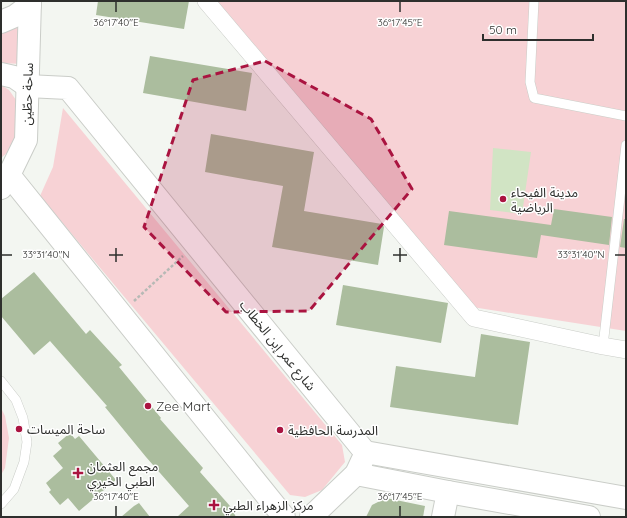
<svg xmlns="http://www.w3.org/2000/svg" width="627" height="518" viewBox="0 0 627 518" font-family="Quicksand,'Noto Sans Arabic',sans-serif">
	<style>
		.green { fill: #f7d2d5 }
		.water { fill: #d1e4c4 }
		.building { fill: #abbd9e }
		.lines { fill: none; stroke-linecap: round; stroke-linejoin: round }
		.service-casing { stroke: #cacdc8; stroke-width: 10 }
		.minor-casing { stroke: #cacdc8; stroke-width: 18 }
		.tertiary-casing { stroke: #cacdc8; stroke-width: 24 }
		.secondary-casing { stroke: #cacdc8; stroke-width: 24 }
		.path { stroke: #b6b9b5; stroke-width: 2.5; stroke-dasharray: 3 2; stroke-linecap: butt }
		.service { stroke: #fff; stroke-width: 9 }
		.minor { stroke: #fff; stroke-width: 17 }
		.tertiary { stroke: #fff; stroke-width: 22 }
		.secondary { stroke: #fff; stroke-width: 22 }
		.marked { fill: #aa1440; fill-opacity: 0.2; stroke: #aa1440; stroke-width: 3; stroke-dasharray: 8 5; stroke-linejoin: round }
		.ticks { fill: none; stroke: #2e2f2d; stroke-width: 1.5 }
		.poi-dot { fill: #aa1440; stroke: #fff; stroke-width: 1.5 }
		.labels { text-anchor: middle; dominant-baseline: central; stroke-width: 3; stroke-linejoin: round; paint-order: stroke }
		.street-label { font-size: 13px; fill: #2e2f2d; stroke: #fff }
		.poi-label { font-size: 13px; fill: #2e2f2d; stroke: #fff; text-anchor: start }
		.ticks-label { font-size: 10px; text-anchor: middle; fill: #2e2f2d; stroke: #fff; stroke-width: 3; stroke-linejoin: round; paint-order: stroke }
	</style>
	<rect width="100%" height="100%" fill="#f3f6f1"/>
	<!-- green -->
	<g class="green">
		<path d="M214,1H626V331L472,307Z"/>
		<path d="M24,24L22,64L1,63V33L11,30Z"/>
		<path d="M1,85L9,90L16,100L18,129L12,146L7,153L1,158Z"/>
		<path d="M63,108L342,445L345,462L322,490L305,497L290,495L40,196L53,167Z"/>
		<path d="M1,408L5,416L9,438L5,468L1,475Z"/>
	</g>
	<!-- water -->
	<path class="water" d="M493,148L531,152L522,214L490,210Z"/>
	<!-- building -->
	<g class="building">
		<path d="M98,1H189L184,29L96,15Z"/>
		<path d="M150,56L252,73L246,111L143,93Z"/>
		<path d="M211,134L314,152L304,211L382,224L384,227L378,265L272,247L283,186L205,172Z"/>
		<path d="M554,209L612,217L609,245L541,235L537,258L444,245L449,211L551,225Z"/>
		<path d="M624,219H626V248L620,247Z"/>
		<path d="M34,272L86,334L90,330L122,365L119,367L161,418L160,419L203,468L200,472L230,506L236,517H177L189,506L146,457L105,407L107,406L50,341L34,355L1,316V299Z"/>
		<path d="M343,285L448,303L441,343L336,325Z"/>
		<path d="M481,334L530,342L518,425L390,407L396,366L475,377Z"/>
		<path d="M70,433L75,439L79,436L116,480L79,511L68,498L60,505L49,492L51,490L46,483L63,468L53,456L62,448L58,443Z"/>
		<path d="M386,498L425,506L423,517H366L372,505Z"/>
		<path d="M139,503L150,517H121L134,506Z"/>
	</g>
	<g class="lines">
		<defs>
			<g id="service">
				<path d="M534,1L530,82L534,98L626,116"/>
				<path d="M603,346L626,145"/>
				<path d="M1,381L16,400L23,418L27,442L24,462L14,489L1,504"/>
			</g>
			<path id="minor" d="M206,1L474,318L603,346L626,350"/>
			<path id="tertiary" d="M443,517L448,492"/>
			<g id="secondary">
				<path d="M1,22L15,16L30,5"/>
				<path d="M1,74L14,77L27,86L68,88L365,452L626,498"/>
				<path d="M9,175L284,517"/>
				<path d="M1,188L9,175L26,140L30,1"/>
				<path d="M356,474L448,492L589,517"/>
				<path d="M311,517L356,474L362,461"/>
			</g>
		</defs>
		<!-- service casing -->
		<use href="#service" class="service-casing"/>
		<!-- minor casing -->
		<use href="#minor" class="minor-casing"/>
		<!-- tertiary casing -->
		<use href="#tertiary" class="tertiary-casing"/>
		<!-- secondary casing -->
		<use href="#secondary" class="secondary-casing"/>
		<!-- path -->
		<path class="path" d="M134,301L183,256"/>
		<!-- service -->
		<use href="#service" class="service"/>
		<!-- minor -->
		<use href="#minor" class="minor"/>
		<!-- tertiary -->
		<use href="#tertiary" class="tertiary"/>
		<!-- secondary -->
		<use href="#secondary" class="secondary"/>
	</g>
	<!-- marked area -->
	<path class="marked" d="M265,61L371,119L412,189L309,311L226,312L144,227L193,80Z"/>
	<!-- ticks -->
	<path class="ticks" d="M116,2V12M400,2V12M116,248V262M400,248V262M2,255H12M109,255H123M393,255H407M615,255H625M116,506V516M400,506V516"/>
	<!-- markers -->
	<g class="poi-dot">
		<circle cx="503" cy="199" r="4"/>
		<circle cx="148" cy="406" r="4"/>
		<circle cx="19" cy="429" r="4"/>
		<circle cx="280" cy="430" r="4"/>
		<path d="M76 467h4v4h4v4h-4v4h-4v-4h-4v-4h4z"/>
		<path d="M212 499h4v4h4v4h-4v4h-4v-4h-4v-4h4z"/>
	</g>
	<g class="labels">
		<!-- street labels -->
		<g class="street-label">
			<text transform="translate(27 94) rotate(-88)">ساحة حطّين</text>
			<text transform="translate(278 345) rotate(51)">شارع عمر إبن الخطاب</text>
		</g>
		<!-- poi labels -->
		<g class="poi-label">
			<text x="511" y="192">مدينة الفيحاء<tspan x="511" dy="15">الرياضية</tspan></text>
			<text x="156" y="406">Zee Mart</text>
			<text x="27" y="429">ساحة الميسات</text>
			<text x="288" y="430">المدرسة الحافظية</text>
			<text x="87" y="466">مجمع العثمان<tspan x="87" dy="15">الطبي الخيري</tspan></text>
			<text x="223" y="505">مركز الزهراء الطبي</text>
		</g>
	</g>
	<g class="ticks-label">
		<text x="116" y="26">36°17'40"E</text>
		<text x="400" y="26">36°17'45"E</text>
		<text x="46" y="258">33°31'40"N</text>
		<text x="581" y="258">33°31'40"N</text>
		<text x="116" y="500">36°17'40"E</text>
		<text x="400" y="500">36°17'45"E</text>
	</g>
	<!-- border -->
	<rect width="627" height="518" fill="none" stroke="#2e2f2d" stroke-width="4"/>
	<!-- scale -->
	<path d="M483 34v6h110v-6" fill="none" stroke="#2e2f2d" stroke-width="2"/>
	<text x="489" y="34" font-size="12" fill="#2e2f2d" stroke="#ffffff" stroke-width="3" paint-order="stroke">50 m</text>
</svg>
